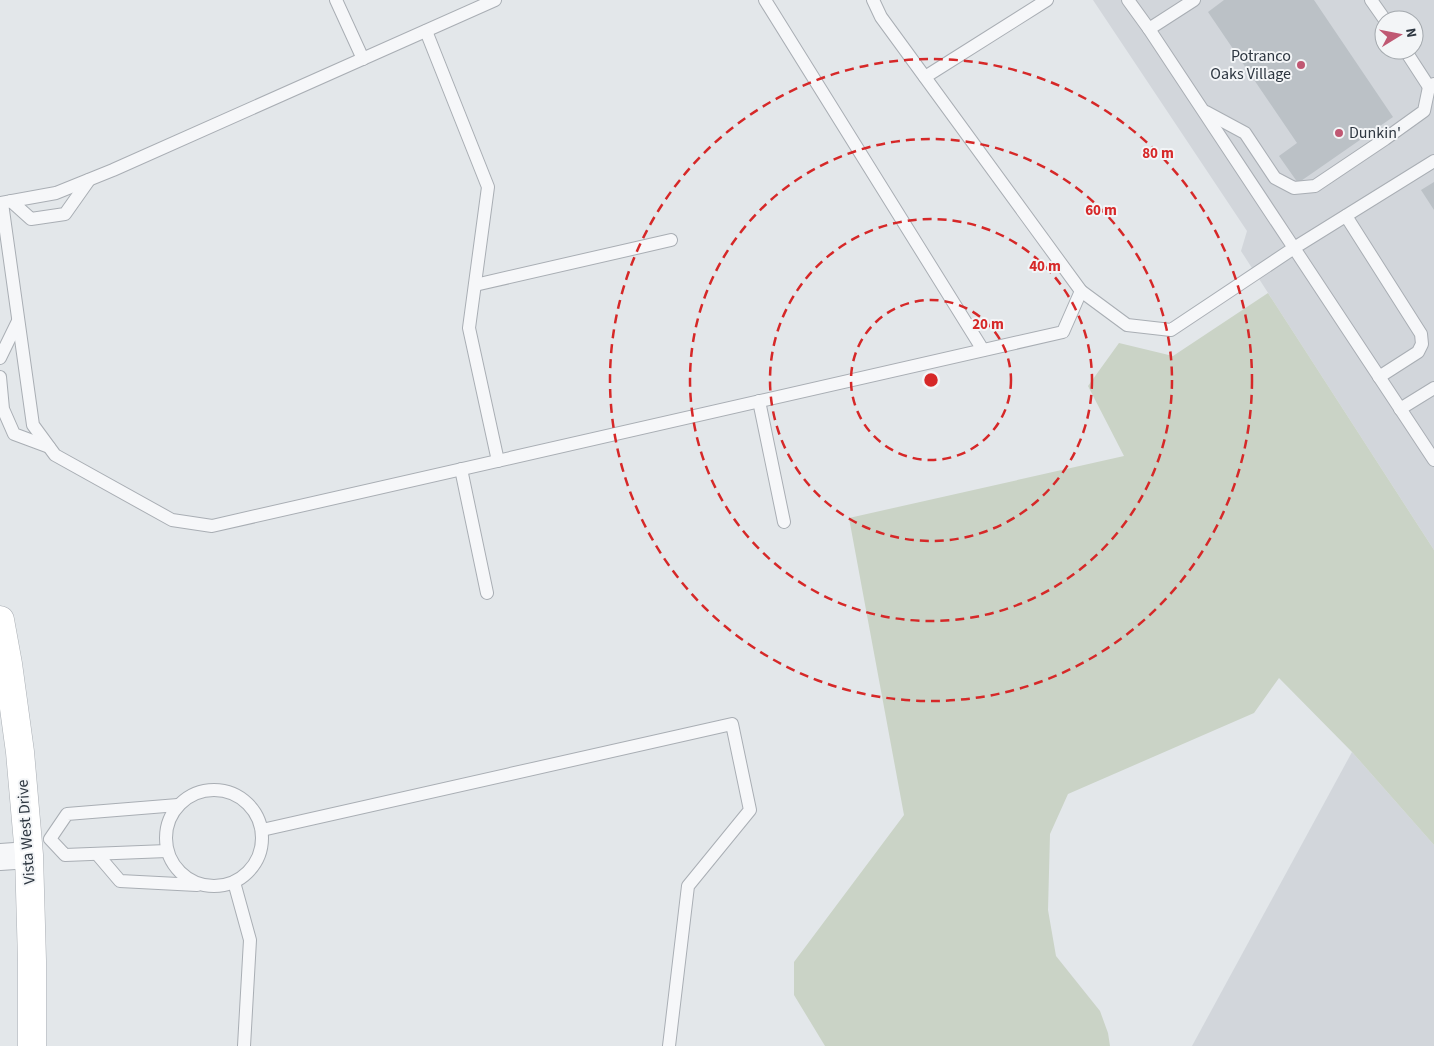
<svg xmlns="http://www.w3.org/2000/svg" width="1434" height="1046" viewBox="0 0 1434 1046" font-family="'Source Sans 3',sans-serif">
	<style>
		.built { fill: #d2d6db; fill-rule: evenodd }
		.green { fill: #cad3c6 }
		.building { fill: #bbc1c6 }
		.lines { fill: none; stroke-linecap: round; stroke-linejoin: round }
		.lane-casing { stroke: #a9aeb4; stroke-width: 14 }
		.street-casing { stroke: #a9aeb4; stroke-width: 28 }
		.secondary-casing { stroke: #a9aeb4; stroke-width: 29 }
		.lane { stroke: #f6f7f9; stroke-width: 12 }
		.street { stroke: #f6f7f9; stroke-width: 26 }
		.secondary { stroke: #fff; stroke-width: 28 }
		.ring { fill: none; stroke: #d62828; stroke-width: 2.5; stroke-dasharray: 9 6 }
		.poi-dot { fill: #c05873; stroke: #f3f5f7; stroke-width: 2 }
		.labels { text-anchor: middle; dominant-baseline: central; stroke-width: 4; stroke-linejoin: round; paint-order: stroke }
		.poi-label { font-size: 16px; fill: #2d3640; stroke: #f3f5f7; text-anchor: end }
		.street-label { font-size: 16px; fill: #2d3640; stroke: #f3f5f7 }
		.centre { fill: #d62828; stroke: #f3f5f7; stroke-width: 2.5 }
		.ring-label { font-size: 15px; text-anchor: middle; font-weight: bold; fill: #d62828; stroke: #f3f5f7; stroke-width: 4; stroke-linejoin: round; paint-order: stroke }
	</style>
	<rect width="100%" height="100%" fill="#e3e7ea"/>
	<!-- built -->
	<g class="built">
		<path d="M1093,0H1434V550L1241,251L1247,231ZM1384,20H1414V50H1384Z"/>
		<path d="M1352,752L1434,845V1046H1192Z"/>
	</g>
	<!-- green -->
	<path class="green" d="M1268,293L1434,550V845L1352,752L1279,678L1254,713L1068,794L1050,834L1048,910L1056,956L1100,1011L1108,1033L1110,1046H825L794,995V962L904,815L849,518L1124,456L1088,386L1119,343L1173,356Z"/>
	<!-- building -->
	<g class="building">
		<path d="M1224,0H1314L1393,117L1298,183L1279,156L1297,143L1208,12Z"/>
		<path d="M1434,182V210L1421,190Z"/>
	</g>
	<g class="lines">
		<defs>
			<g id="lane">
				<path d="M336,0L363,59"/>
				<path d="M765,0L983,350"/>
				<path d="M1128,0L1149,29L1194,0"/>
				<path d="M1371,0L1385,20"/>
				<path d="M426,31L488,187L469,328L498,461"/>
				<path d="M1405,50L1429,87L1434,84"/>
				<path d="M925,77L1047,0"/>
				<path d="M1206,112L1245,133L1275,178L1294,188L1315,186L1385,139L1424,111L1429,87"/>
				<path d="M1434,161L1294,248L1434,460"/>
				<path d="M11,201L31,219L65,214L89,180"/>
				<path d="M0,203L56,193L113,170L495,0"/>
				<path d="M2,203L33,425L55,455L172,520L212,526L1063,332L1081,291L881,17L873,0"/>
				<path d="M1346,216L1421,334L1422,344L1418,352L1379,377"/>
				<path d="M475,285L671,240"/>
				<path d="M1081,291L1127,325L1171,330L1294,248L1149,29"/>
				<path d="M0,358L18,321"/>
				<path d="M0,377L3,409L14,434L49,447"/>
				<path d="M759,401L784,522"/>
				<path d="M1400,409L1434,388"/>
				<path d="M461,469L487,593"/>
				<circle cx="214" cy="838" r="48"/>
				<path d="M262,830L732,724L750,810L688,886L669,1046"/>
				<path d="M167,851L65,855L50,839L67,814L178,805"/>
				<path d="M97,854L120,881L197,885"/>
				<path d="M234,882L250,940L244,1046"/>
			</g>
			<path id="street" d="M0,857L29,855"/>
			<path id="secondary" d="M0,620L8,664L20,752L29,855L32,961V1046"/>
		</defs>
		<!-- lane casing -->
		<use href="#lane" class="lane-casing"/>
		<!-- street casing -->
		<use href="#street" class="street-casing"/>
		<!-- secondary casing -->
		<use href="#secondary" class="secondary-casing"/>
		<!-- lane -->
		<use href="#lane" class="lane"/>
		<!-- street -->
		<use href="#street" class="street"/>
		<!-- secondary -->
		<use href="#secondary" class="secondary"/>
	</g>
	<!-- distance rings -->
	<g class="ring">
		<circle cx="931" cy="380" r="80"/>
		<circle cx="931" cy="380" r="161"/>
		<circle cx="931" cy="380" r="241"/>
		<circle cx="931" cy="380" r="321"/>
	</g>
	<!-- markers -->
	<g class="poi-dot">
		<circle cx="1301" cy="65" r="5"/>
		<circle cx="1339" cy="133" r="5"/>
	</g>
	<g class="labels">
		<!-- poi labels -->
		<g class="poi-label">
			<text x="1291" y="56">Potranco<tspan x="1291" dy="18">Oaks Village</tspan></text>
			<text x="1349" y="133" text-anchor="start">Dunkin'</text>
		</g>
		<!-- street labels -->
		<g class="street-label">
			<text transform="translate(26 832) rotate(-94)">Vista West Drive</text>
		</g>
	</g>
	<circle cx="931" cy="380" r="8" class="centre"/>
	<g class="ring-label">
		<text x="1158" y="158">80 m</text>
		<text x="1101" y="215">60 m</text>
		<text x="1045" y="271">40 m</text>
		<text x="988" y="329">20 m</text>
	</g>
	<!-- north arrow -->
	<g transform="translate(1399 35) rotate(80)"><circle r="24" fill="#f3f5f7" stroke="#a4a9ae"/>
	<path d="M0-4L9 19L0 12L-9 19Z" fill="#c05873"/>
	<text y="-8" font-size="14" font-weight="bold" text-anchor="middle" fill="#2d3640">N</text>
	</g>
</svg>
